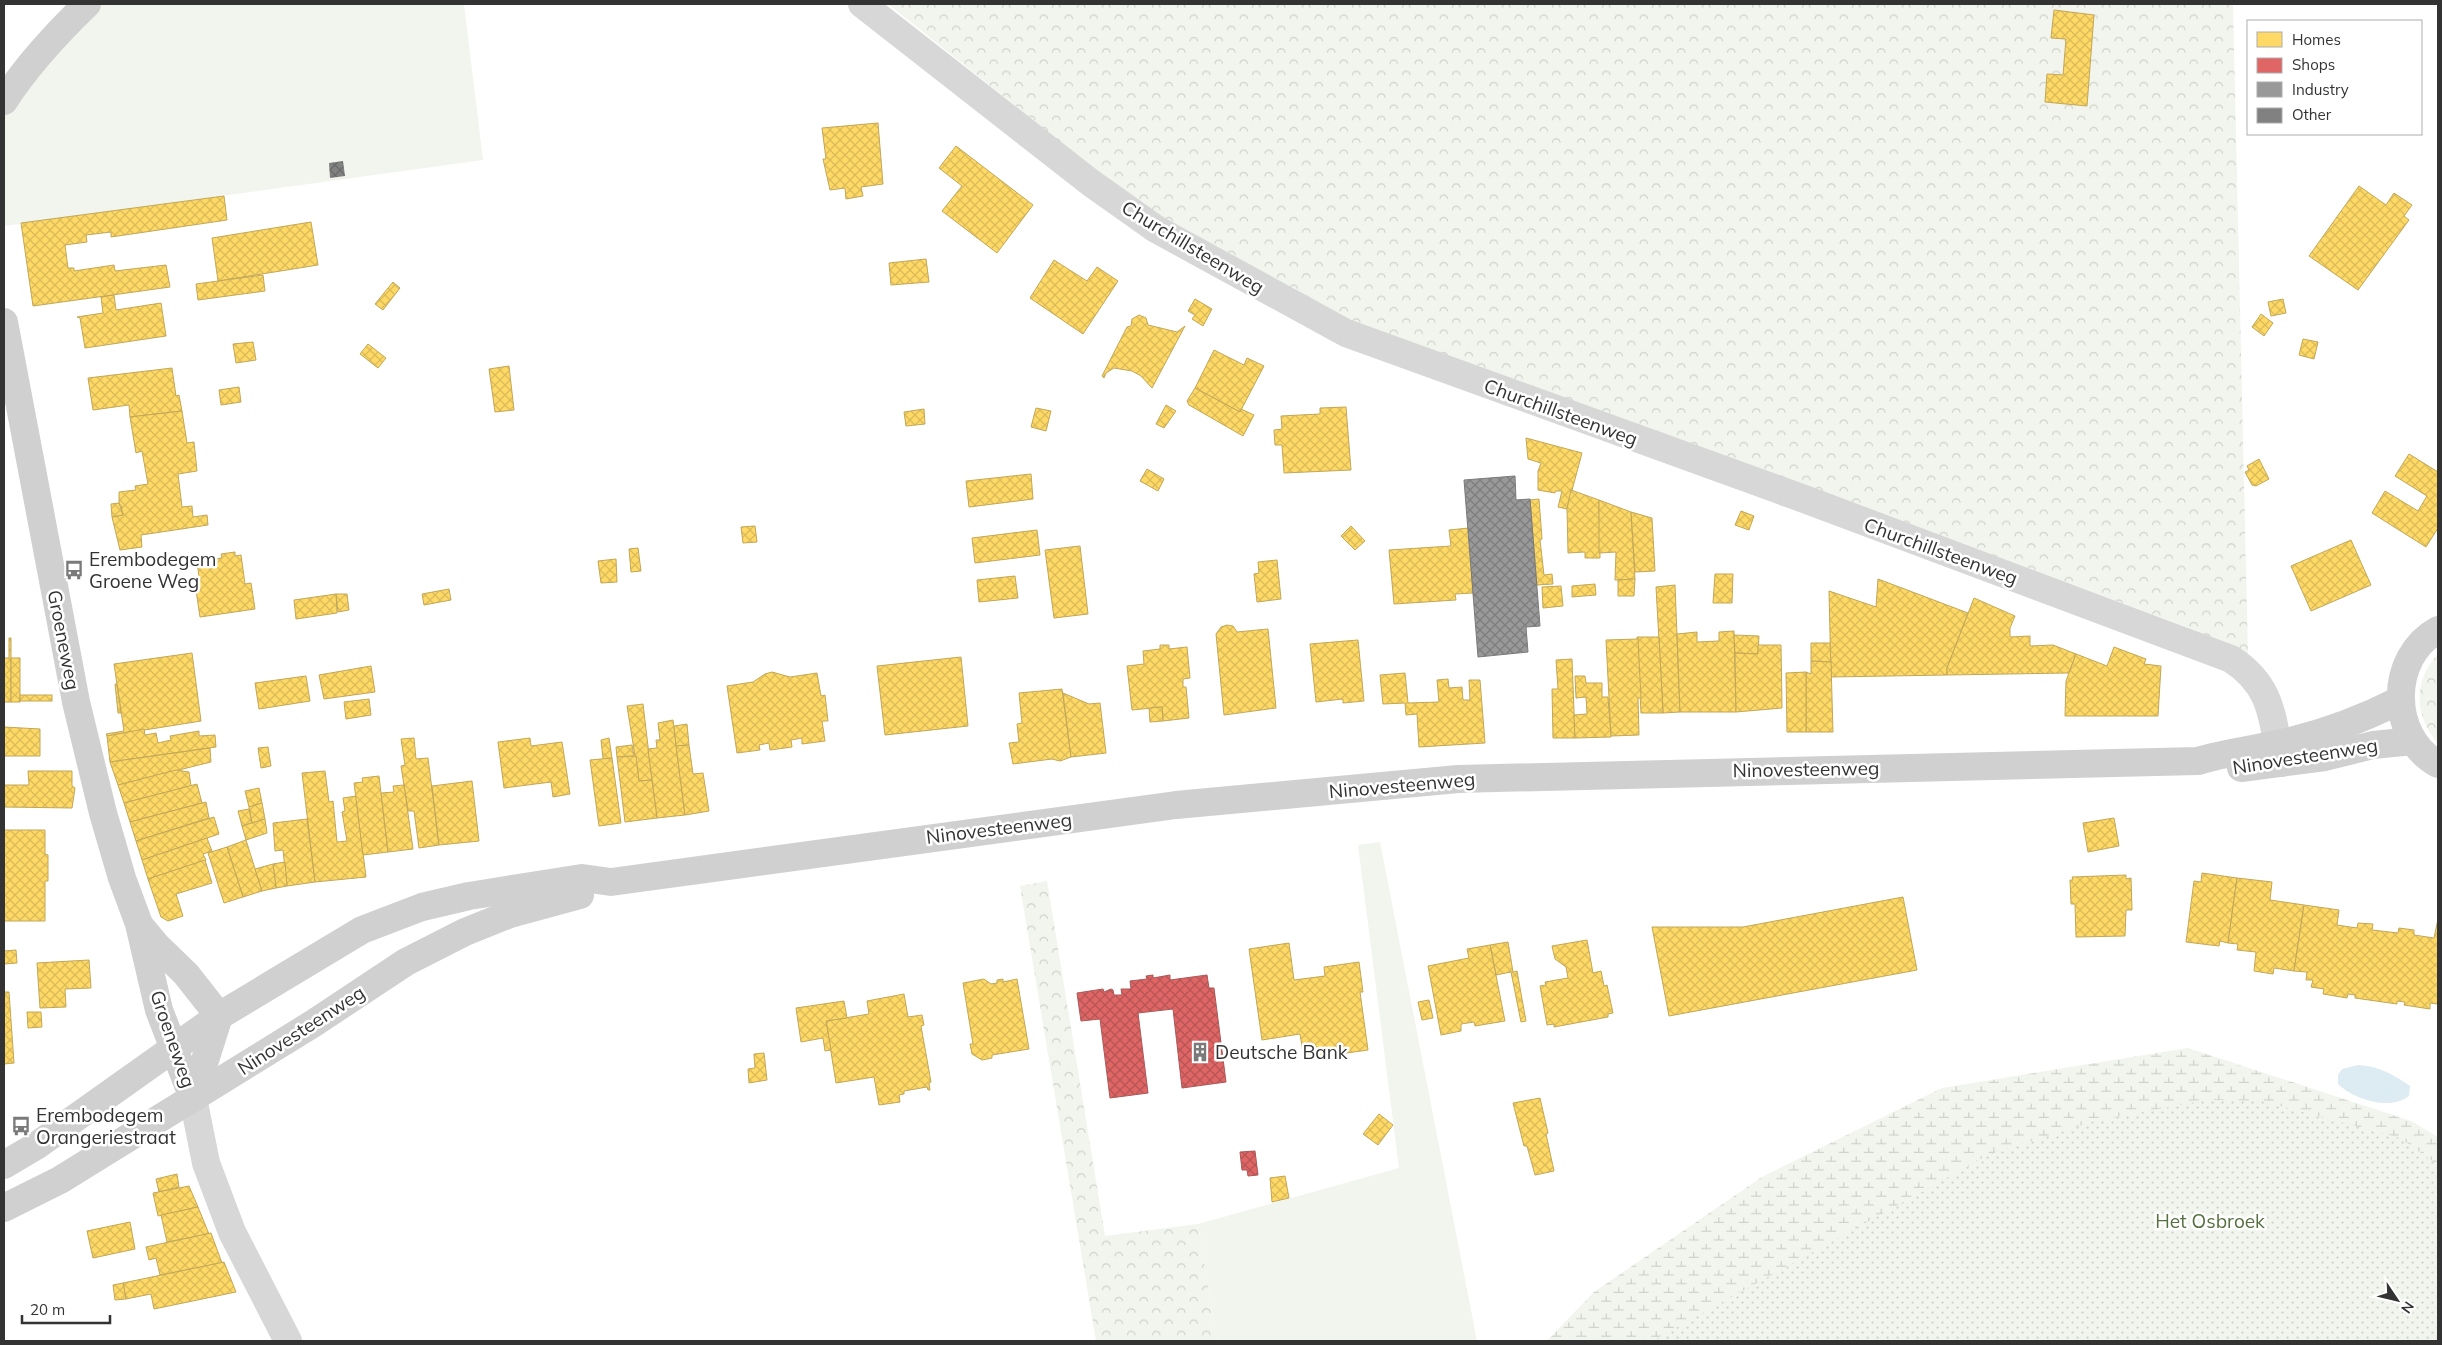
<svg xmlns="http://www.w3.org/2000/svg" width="2442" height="1345" viewBox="0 0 2442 1345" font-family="Mulish,sans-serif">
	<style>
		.grass { fill: #f1f5ed }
		.forest { fill: url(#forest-crowns) }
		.wetland { fill: url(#wetland-marsh) }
		.park { fill: url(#park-dots) }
		.water { fill: #ddebf3 }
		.homes { fill: url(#homes-cross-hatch); stroke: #c2a757 }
		.shops { fill: url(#shops-cross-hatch); stroke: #ac5757 }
		.industry { fill: url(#industry-cross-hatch); stroke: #7a7a7a }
		.building { fill: url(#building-cross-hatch) }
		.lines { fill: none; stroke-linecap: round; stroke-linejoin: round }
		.street { stroke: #d7d7d7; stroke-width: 28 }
		.secondary { stroke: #d0d0d0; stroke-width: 28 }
		.labels { text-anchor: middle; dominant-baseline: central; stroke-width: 5; stroke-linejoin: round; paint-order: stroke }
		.street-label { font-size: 19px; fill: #333; stroke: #fff }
		.poi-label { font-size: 19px; fill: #333; stroke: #fff; text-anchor: start }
		.park-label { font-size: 19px; fill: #56703f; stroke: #fff }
	</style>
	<defs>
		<pattern id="forest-crowns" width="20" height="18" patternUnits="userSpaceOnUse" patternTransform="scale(1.25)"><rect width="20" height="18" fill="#f1f5ed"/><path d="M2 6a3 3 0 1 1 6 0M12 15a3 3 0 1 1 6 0" fill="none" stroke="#cfd2cc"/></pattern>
		<pattern id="wetland-marsh" width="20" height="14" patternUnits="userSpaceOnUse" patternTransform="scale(1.25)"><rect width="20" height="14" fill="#f1f5ed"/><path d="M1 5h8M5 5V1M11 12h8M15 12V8" fill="none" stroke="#cfd2cc"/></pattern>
		<pattern id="park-dots" width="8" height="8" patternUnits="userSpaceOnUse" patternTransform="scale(1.25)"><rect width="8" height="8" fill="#f1f5ed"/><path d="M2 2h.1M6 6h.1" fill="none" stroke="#cfd2cc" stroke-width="1.8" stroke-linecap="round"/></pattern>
		<pattern id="homes-cross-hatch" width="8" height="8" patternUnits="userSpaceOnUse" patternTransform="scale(1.25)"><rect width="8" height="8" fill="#ffd966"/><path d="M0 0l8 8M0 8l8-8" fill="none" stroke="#dbbb59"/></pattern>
		<pattern id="shops-cross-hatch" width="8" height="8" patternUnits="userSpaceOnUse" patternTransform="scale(1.25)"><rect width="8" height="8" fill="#e06666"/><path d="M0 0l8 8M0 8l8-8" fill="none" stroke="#b65555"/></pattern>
		<pattern id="industry-cross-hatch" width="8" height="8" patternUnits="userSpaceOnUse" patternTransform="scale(1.25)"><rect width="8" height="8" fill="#999"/><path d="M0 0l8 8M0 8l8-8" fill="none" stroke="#7d7d7d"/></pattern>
		<pattern id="building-cross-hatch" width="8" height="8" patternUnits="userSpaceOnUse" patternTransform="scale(1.25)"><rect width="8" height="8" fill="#818181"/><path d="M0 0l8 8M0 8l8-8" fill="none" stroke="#6a6a6a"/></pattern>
	</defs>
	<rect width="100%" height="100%" fill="#fff"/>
	<!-- grass -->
	<g class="grass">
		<path d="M87,4H464L483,160L4,226V101Z"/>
		<path d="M1380,842L1477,1341H1217L1198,1224L1399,1168L1358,845Z"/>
	</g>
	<!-- forest -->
	<g class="forest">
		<path d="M888,4H2233L2248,657L2189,628L1762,469L1353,322L1298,295L1238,258L1165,219L1098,172Z"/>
		<path d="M2438,654V743C2414,717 2413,680 2438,654Z"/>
		<path d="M1047,881L1105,1236L1198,1224L1217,1341H1096L1020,886Z"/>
	</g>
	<!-- wetland -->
	<path class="wetland" d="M2188,1048L2411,1121L2438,1137V1341H1547L1594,1292L1762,1177L1942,1088Z"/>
	<!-- park -->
	<path class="park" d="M2206,1100L2262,1101L2400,1138L2438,1165V1341H1652L1990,1154L2091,1122Z"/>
	<!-- water -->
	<path class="water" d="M2358,1065C2379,1066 2394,1075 2410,1086L2409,1096C2389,1111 2355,1100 2338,1084V1075L2342,1069Z"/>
	<!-- homes -->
	<g class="homes">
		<path d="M2054,10L2094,15L2087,106L2045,102L2047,74L2063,75L2066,39L2051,38Z"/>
		<path d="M878,123L883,184L861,187L863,196L846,199L845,188L830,190L823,159H826L822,128Z"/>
		<path d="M956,146L1033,205L997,253L942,211L962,186L939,168Z"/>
		<path d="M2359,186L2386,205L2394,193L2412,205L2404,216L2409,220L2358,290L2309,256Z"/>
		<path d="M224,196L227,220L111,237V232L86,235L87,242L65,245L68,268H74V271L114,265L115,271L166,265L170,287L33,306L21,223Z"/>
		<path d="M311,222L318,265L218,281L212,238Z"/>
		<path d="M926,259L929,282L891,285L889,263Z"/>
		<path d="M1054,260L1087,281L1097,267L1118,281L1083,334L1030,298Z"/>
		<path d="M263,275L265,291L198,300L196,284Z"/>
		<path d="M393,282L400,288L383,310L375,304Z"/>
		<path d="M114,295L116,310L161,303L166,336L85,348L80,318L77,317L103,313L101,297Z"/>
		<path d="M1195,299L1212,309L1203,326L1192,319L1195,315L1188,311Z"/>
		<path d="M2283,299L2286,313L2271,316L2268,302Z"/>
		<path d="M2261,314L2273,323L2264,336L2252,327Z"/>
		<path d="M1139,315L1146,318L1148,325L1177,332L1185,326L1152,388L1141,376L1132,371L1114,368L1106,373L1104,378L1102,376L1127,327L1131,326L1132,319Z"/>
		<path d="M2303,339L2318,342L2314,359L2299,355Z"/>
		<path d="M253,342L256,360L236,363L233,344Z"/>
		<path d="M368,344L386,358L378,368L360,354Z"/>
		<path d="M1214,350L1244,365L1247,358L1264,366L1240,412L1195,388Z"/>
		<path d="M509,366L514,410L495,412L489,369Z"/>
		<path d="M172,368L176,396L179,395L182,411L130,417L129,405L93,410L88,378Z"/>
		<path d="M239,387L241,402L221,405L219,390Z"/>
		<path d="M1195,388L1240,412L1241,409L1254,415L1243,436L1189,405L1187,401Z"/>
		<path d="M1166,405L1176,411L1164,428L1156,424Z"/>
		<path d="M1346,407L1351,470L1284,473L1282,445H1275L1274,430L1282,429L1281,416L1320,414V408Z"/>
		<path d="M1036,408L1051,411L1046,431L1031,427Z"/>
		<path d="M924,409L925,424L906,426L904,412Z"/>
		<path d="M182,411L187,443L194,442L197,471L178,474L182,507L192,506L193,517L207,515L208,525L141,535L142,547L120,550L112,517L123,515L121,505H119V492L136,490L135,486L148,484L142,451L136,453L130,417Z"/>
		<path d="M1526,438L1582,453L1567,509L1558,507L1562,491H1555V493L1538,490V471L1541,463L1528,459Z"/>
		<path d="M2409,454L2438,472V528L2426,547L2372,513L2385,491L2418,511L2427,496L2395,476Z"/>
		<path d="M2259,459L2269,479L2256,486L2252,485L2245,472L2249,470L2247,466Z"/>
		<path d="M1147,469L1164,479L1158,491L1140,481Z"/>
		<path d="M1031,474L1033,499L969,507L966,481Z"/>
		<path d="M1571,490L1599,500L1600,558H1585V552L1568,553L1567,509Z"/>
		<path d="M1539,499L1542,539L1540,540L1544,575L1552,574L1553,584L1537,585L1530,500Z"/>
		<path d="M1599,500L1631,512L1635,579L1615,580L1616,552L1599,553Z"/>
		<path d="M119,503L123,515L112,517L111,504Z"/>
		<path d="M1741,511L1754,516L1749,530L1735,525Z"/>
		<path d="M1631,512L1652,518L1655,571L1635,572Z"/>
		<path d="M755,526L757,542L743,543L741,527Z"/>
		<path d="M1351,526L1365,541L1355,550L1341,536Z"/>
		<path d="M1469,528L1473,593L1455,594L1456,600L1394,604L1389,550L1451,546L1449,530Z"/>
		<path d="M1037,530L1040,555L975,563L972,538Z"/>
		<path d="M2351,540L2371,585L2311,611L2291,566Z"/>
		<path d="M1080,546L1088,614L1054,618L1045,550Z"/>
		<path d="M638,548L641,571L631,572L629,549Z"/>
		<path d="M235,552V556L241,555L245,584L251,583L255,609L200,617L194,577H199L197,561L222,558L221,554Z"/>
		<path d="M616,559L617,582L601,583L598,561Z"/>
		<path d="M1277,560L1281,599L1257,602L1254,574L1259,573L1258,562Z"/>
		<path d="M1715,574H1733L1732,603H1713Z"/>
		<path d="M1015,576L1018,598L979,602L977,580Z"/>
		<path d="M1635,579L1634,596H1618V580Z"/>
		<path d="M1878,579L1968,613L1947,668V675L1831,677L1829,591L1876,607Z"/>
		<path d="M1595,584L1596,595L1572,597V586Z"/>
		<path d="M1675,585L1680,712L1663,713L1656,587Z"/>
		<path d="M1561,586L1563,606L1543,608L1542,587Z"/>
		<path d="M449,589L451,600L424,605L422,594Z"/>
		<path d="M336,594H347L349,610L338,612Z"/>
		<path d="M336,594L337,613L296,619L294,600Z"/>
		<path d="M1974,598L2015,616L2010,628V637L2030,636V646L2053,645L2076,654L2069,673L1947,675V668Z"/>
		<path d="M1227,625L1233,626L1237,632L1268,629L1276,708L1224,715L1216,634L1221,627Z"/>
		<path d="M1734,631L1736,712H1680L1677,634L1697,632V642L1719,641V632Z"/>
		<path d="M1734,635L1759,636L1758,654L1735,653Z"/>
		<path d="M1637,637H1659L1663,713H1641Z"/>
		<path d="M9,638H11V702H4V658H9Z"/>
		<path d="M1638,639L1641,698H1638L1639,735L1611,736L1606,640Z"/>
		<path d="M1358,640L1364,701L1343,703V699L1316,702L1310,644Z"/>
		<path d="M1811,643H1830L1831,662L1811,661Z"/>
		<path d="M1160,645H1169V649L1187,647L1190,678L1183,679V687H1186L1189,718L1163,721L1162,707L1132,710L1127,666L1144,664L1143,651L1160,649Z"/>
		<path d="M1758,645H1781L1782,708L1736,712L1735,653L1758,654Z"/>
		<path d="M2114,647L2146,659L2144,664L2161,666L2158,716H2065L2066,681L2076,654L2107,666Z"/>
		<path d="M192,653L201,721L107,736L106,734L124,731L114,664Z"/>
		<path d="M961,657L968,726L885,735L877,666Z"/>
		<rect x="11" y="658" width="9" height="44"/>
		<path d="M1572,659L1575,738H1553L1552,689H1558L1556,660Z"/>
		<path d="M1811,661L1831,662L1833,732H1806V672L1811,674Z"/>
		<path d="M371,666L375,692L324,699L319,675Z"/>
		<path d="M772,672L790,677L817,673L821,696L825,695L828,721H822L825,741L802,744V738L791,740L792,747L770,750L769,743L759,745L760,750L737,753L727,686L753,682L765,674Z"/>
		<path d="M1806,672V732H1787L1786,673Z"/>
		<path d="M1405,673L1408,703L1439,702L1437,680L1448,679L1449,688L1462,687L1463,700H1470L1469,680H1480L1485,743L1419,747L1417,714L1406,715L1405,703L1383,704L1380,675Z"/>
		<path d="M306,676L310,701L259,709L255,683Z"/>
		<path d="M1575,676H1585L1586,683H1602V697H1608L1611,737L1575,738L1574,715L1587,714L1586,697L1576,698Z"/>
		<path d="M115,684H117L121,713H118Z"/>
		<path d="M1062,689L1071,757L1060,761L1052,759L1013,764L1009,743L1019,742L1017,724L1022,723L1019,693Z"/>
		<path d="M1063,693L1089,704L1100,703L1106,753L1071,757Z"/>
		<rect x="20" y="695" width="32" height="6"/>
		<path d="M369,699L371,715L346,719L344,702Z"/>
		<path d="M643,704L652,780L639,781L627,706Z"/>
		<path d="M1162,707L1163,721L1150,722L1149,708Z"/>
		<path d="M673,720L685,815L657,818L648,749L657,748L656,740H660L658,723Z"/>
		<path d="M687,724L689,745L676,746L674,726Z"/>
		<path d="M4,727L40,729V756H4Z"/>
		<path d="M144,729L145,735L156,733L158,743L171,740L170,736L199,731V736L215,735L216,747L110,762L107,736Z"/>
		<path d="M414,738L416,759L428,758L439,845L419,848L414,811H408L401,766L405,765L401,739Z"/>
		<path d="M530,738L531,746L562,742L570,794L553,797L551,782L504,788L498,742Z"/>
		<path d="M609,738L612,758L603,759L601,740Z"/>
		<path d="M632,745L634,756L617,757L616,747Z"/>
		<path d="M689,745L693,774L703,773L709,811L685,815L676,746Z"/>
		<path d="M268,747L271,766L261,768L258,748Z"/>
		<path d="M210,748L211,762L118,785L110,762Z"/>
		<path d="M636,756L639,781L652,780L657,818L625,822L617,757Z"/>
		<path d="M612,758L621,823L599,826L590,760Z"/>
		<path d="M176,770L189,772L191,786L124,803L118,785Z"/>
		<path d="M28,771H72V786L75,788L72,808L4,807V785H29Z"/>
		<path d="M325,771L329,802L333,801L337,842L347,841L342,812L345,811L343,798L356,796L366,877L315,882L302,773Z"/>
		<path d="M379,776L388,852L363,855L354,783L363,782L362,778Z"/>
		<path d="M472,781L479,841L439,845L432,786Z"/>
		<path d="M197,784L202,803L130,822L124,803Z"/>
		<path d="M404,785L413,849L388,852L381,793L394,792L393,786Z"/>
		<path d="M259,788L262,803L249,807L245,791Z"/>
		<path d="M206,802L209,818L136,841L130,822Z"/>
		<path d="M262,803L265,819L252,823L249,807Z"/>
		<path d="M249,809L252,823L242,826L238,811Z"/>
		<path d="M214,817L219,834L142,860L136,841Z"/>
		<path d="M2114,818L2119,846L2088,852L2083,823Z"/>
		<path d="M265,819L267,833L246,840L242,826Z"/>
		<path d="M307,819L315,882L287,886L283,850L275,851L273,823Z"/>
		<path d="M4,830H45V854L48,855V881H45V921H4Z"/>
		<path d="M207,838L212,851L203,854L206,860L148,879L142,860Z"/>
		<path d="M246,840L262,891L243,897L227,847Z"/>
		<path d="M227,847L243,897L224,903L208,853Z"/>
		<path d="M205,860L212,883L176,894L183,916L168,921L161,917L148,879Z"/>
		<path d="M285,862L287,886L276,888L273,864Z"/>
		<path d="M273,864L276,888L262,891L255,869Z"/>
		<path d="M2202,873L2237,878L2228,943L2220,941L2219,946L2186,942L2194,881L2201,882Z"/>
		<path d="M2126,875V879L2131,878L2132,910H2126L2125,936L2076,937L2075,904H2071L2070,880H2073L2072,877Z"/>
		<path d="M2237,878L2272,882L2270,900L2304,905L2294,971L2274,968L2273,974L2254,971L2256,952L2237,950L2238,944L2228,943Z"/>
		<path d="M1903,897L1917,970L1669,1016L1652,927H1743Z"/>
		<path d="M2304,905L2339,910L2337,925L2357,928L2358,923L2373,924L2372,930L2398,933L2399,928L2414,930V935L2434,938L2438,919V1004L2430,1003V1009L2404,1005L2405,1002L2397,1001V1004L2355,998V995L2348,994L2347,998L2323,994L2324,989L2311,987L2313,980H2306L2307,972L2294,971Z"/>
		<path d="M1587,940L1593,973L1601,971L1604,986L1607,985L1613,1013L1608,1014V1017L1554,1027V1024L1547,1025L1540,986L1546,985L1545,982L1568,978L1566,967L1555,959L1552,946Z"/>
		<path d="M1508,942L1513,972L1517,971L1526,1021L1521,1022L1511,972L1496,975L1490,945Z"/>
		<path d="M1289,943L1294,980L1325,976L1324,967L1359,962L1363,992H1360L1368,1050L1304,1059L1300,1034L1262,1040L1249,949Z"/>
		<path d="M1490,945L1505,1021L1475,1026L1474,1022L1461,1024V1031L1441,1035L1428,966L1469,958L1467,949Z"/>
		<path d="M16,950L17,963L4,964V951Z"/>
		<path d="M89,960L91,988L65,989L66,1007L40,1008L37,963Z"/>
		<path d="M984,979L991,984L997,983V980L1003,979V982L1017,979L1029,1049L992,1055V1058L982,1060L972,1054L970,1044H973L963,983Z"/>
		<path d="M4,992H9L14,1063L4,1064Z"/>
		<path d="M904,994L908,1017L922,1015L924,1025L921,1026L931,1082L929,1083L930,1090H928L927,1087L904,1091V1094L899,1095L900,1102L879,1105L874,1077L836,1083L826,1021L869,1014L867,1001Z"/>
		<path d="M1429,1000L1433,1018L1422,1020L1418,1002Z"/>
		<path d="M844,1001L847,1018L826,1021L831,1050L825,1051L823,1038L801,1042L796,1008Z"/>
		<path d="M27,1012H41L42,1027L28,1028Z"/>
		<path d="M764,1053L767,1080L749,1083L748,1069L755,1068L754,1054Z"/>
		<path d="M1540,1098L1548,1133L1546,1134L1554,1171L1535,1175L1527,1146H1524L1513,1103Z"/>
		<path d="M1379,1114L1393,1125L1378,1145L1363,1134Z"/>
		<path d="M177,1174L179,1187L159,1192L156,1179Z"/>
		<path d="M1285,1176L1289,1198L1272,1202L1270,1178Z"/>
		<path d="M189,1186L198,1207L158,1216L153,1193Z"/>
		<path d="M198,1207L209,1234L167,1242L161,1215Z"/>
		<path d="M130,1222L135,1249L93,1258L87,1231Z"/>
		<path d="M211,1233L222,1263L160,1275L156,1258L149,1260L146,1247Z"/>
		<path d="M224,1262L236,1292L154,1309L151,1294L126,1299L123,1283Z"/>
		<path d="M123,1283L126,1299L115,1300L113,1285Z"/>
	</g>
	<!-- shops -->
	<g class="shops">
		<path d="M1153,975V978L1170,975V980L1207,975L1209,988H1214L1226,1082L1182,1088L1173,1009L1138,1013L1148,1093L1110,1098L1100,1019L1081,1021L1077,993L1103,989L1104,992L1111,989L1113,990L1114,995H1122L1121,989H1131L1130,981L1147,979L1146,976Z"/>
		<path d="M1255,1151L1258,1175L1248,1176L1247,1170H1242L1240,1152Z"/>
	</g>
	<!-- industry -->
	<path class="industry" d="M1515,476L1516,500L1530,499L1540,626L1526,627L1528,652L1478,657L1464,480Z"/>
	<!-- building -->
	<path class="building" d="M343,161L345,176L330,178L329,163Z"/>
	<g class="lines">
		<!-- street -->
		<g class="street">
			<path d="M862,4L1091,183L1156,229L1346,333L1807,500L2231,659C2273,686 2272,718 2281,763"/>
			<path d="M193,1098L206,1163L232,1232L288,1341"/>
		</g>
		<!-- secondary -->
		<g class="secondary">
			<path d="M4,101C27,65 56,34 87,4"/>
			<path d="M4,322L76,702L103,813L122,878L139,924L159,1010L193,1098"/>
			<path d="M2438,630C2388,657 2389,737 2438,764"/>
			<path d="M2241,768L2325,757L2373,745L2413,741"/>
			<path d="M141,927L156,945L186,974L219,1016"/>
			<path d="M193,1098L219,1016"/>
			<path d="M4,1165L36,1146L219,1016L362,930L422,907L469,896L582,878L611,882L1176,805L1458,779L2198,761C2224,753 2251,750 2277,744C2320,735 2361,720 2400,700"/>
			<path d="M4,1208L60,1180L314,1023L406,962L465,932L510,914L580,895"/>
		</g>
	</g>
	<!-- icons -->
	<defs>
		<symbol id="bus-bare" viewBox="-9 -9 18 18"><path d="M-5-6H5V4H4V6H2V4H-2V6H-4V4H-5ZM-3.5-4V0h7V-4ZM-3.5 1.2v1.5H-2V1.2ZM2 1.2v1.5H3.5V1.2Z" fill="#7a7a7a" stroke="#fff" stroke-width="2.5" paint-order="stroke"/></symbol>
		<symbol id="building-bare" viewBox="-9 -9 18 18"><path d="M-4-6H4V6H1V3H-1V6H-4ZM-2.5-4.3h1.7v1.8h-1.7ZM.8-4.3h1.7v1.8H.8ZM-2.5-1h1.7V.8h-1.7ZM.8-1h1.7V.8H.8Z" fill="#7a7a7a" stroke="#fff" stroke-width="2.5" paint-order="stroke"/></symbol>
	</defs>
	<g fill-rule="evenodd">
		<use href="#bus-bare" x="60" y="556" width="28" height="28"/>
		<use href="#building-bare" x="1186" y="1038" width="28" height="28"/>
		<use href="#bus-bare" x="7" y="1112" width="28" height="28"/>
	</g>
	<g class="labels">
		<!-- street labels -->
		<g class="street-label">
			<text transform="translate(1193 247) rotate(31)">Churchillsteenweg</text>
			<text transform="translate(1561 412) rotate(20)">Churchillsteenweg</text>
			<text transform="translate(1941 551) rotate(20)">Churchillsteenweg</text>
			<text transform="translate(64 640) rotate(79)">Groeneweg</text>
			<text transform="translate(2305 756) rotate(-9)">Ninovesteenweg</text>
			<text transform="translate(1806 769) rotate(-1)">Ninovesteenweg</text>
			<text transform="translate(1402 785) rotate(-5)">Ninovesteenweg</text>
			<text transform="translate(999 828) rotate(-7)">Ninovesteenweg</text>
			<text transform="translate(301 1030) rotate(-33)">Ninovesteenweg</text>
			<text transform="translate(173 1039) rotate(71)">Groeneweg</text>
		</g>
		<!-- poi labels -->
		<g class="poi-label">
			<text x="89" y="559">Erembodegem<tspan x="89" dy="22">Groene Weg</tspan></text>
			<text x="1215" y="1052">Deutsche Bank</text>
			<text x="36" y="1115">Erembodegem<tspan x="36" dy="22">Orangeriestraat</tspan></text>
		</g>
		<!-- park labels -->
		<g class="park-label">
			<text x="2210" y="1221">Het Osbroek</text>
		</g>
	</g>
	<!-- border -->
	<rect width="2442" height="1345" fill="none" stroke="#333333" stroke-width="10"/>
	<!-- legend -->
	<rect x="2247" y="20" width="175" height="115" fill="#ffffff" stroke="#adadad"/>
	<rect x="2257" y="32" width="25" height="15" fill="#ffd966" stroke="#adadad"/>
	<text x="2292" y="45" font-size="15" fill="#333333">Homes</text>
	<rect x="2257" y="58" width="25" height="15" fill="#e06666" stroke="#adadad"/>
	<text x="2292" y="70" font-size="15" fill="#333333">Shops</text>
	<rect x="2257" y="82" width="25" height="15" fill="#999999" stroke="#adadad"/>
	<text x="2292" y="95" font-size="15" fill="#333333">Industry</text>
	<rect x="2257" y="108" width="25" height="15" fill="#818181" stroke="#adadad"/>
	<text x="2292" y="120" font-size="15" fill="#333333">Other</text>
	<!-- north arrow -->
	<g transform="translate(2397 1300) rotate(125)" stroke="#ffffff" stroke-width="4" paint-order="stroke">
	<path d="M0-4L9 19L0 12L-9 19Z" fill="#333333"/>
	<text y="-8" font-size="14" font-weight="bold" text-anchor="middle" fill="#333333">N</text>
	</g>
	<!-- scale -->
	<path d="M22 1315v8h88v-8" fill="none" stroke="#333333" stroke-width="2.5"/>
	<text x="30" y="1315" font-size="15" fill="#333333" stroke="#ffffff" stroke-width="4" paint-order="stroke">20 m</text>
</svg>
